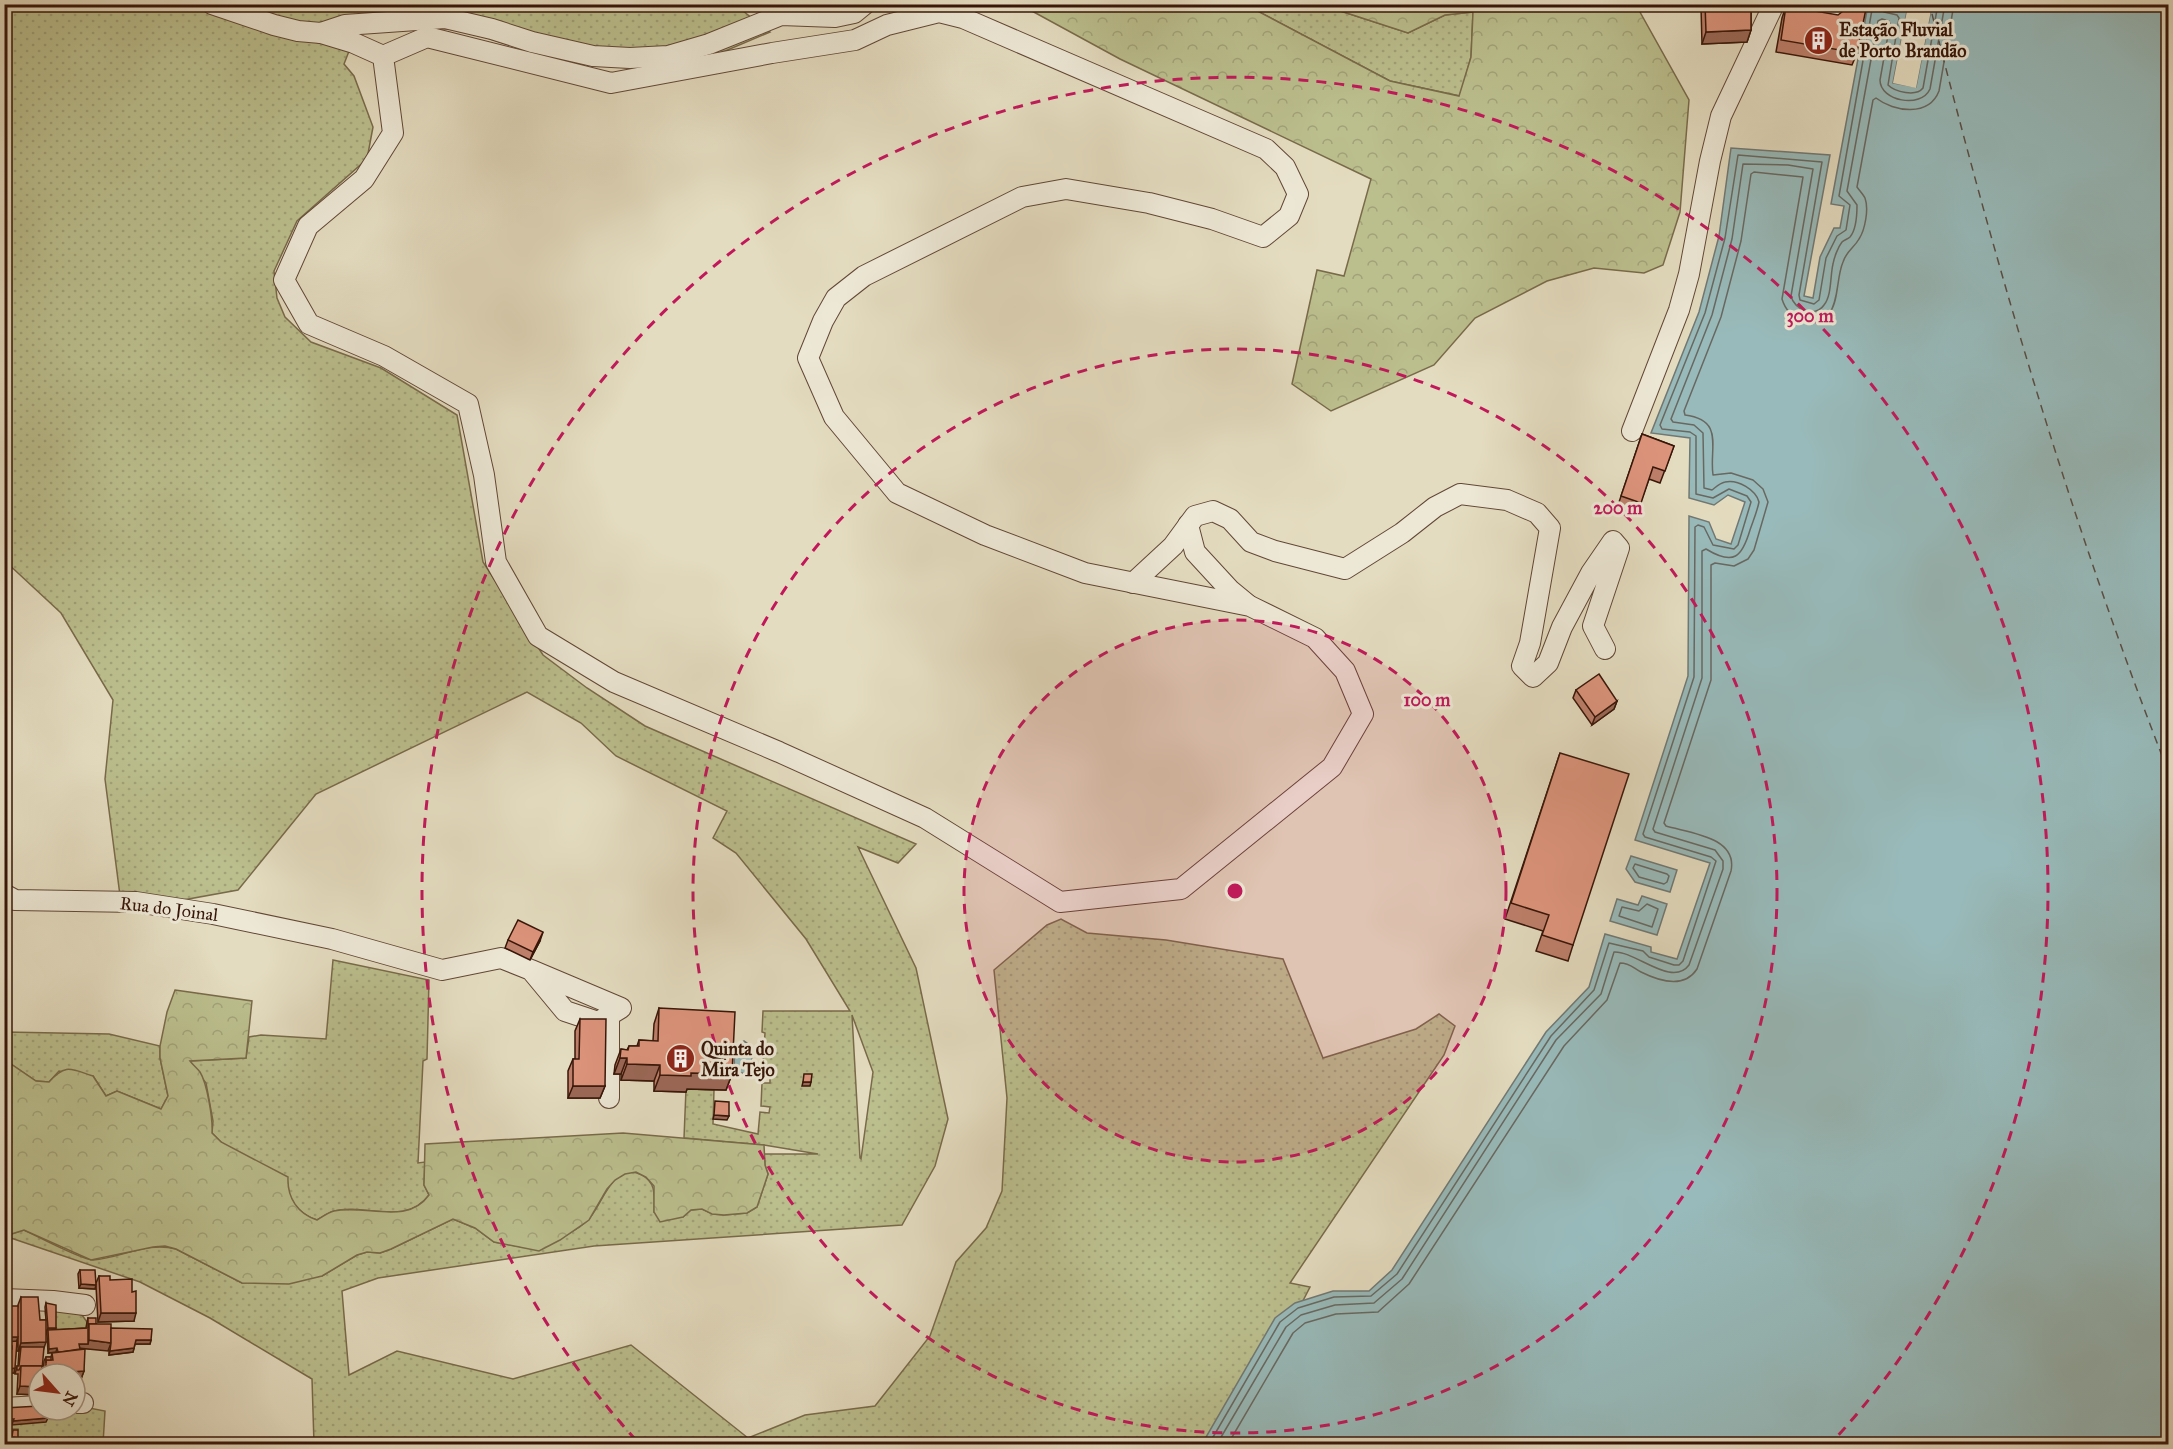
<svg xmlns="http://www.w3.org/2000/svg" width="2173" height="1449" viewBox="0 0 2173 1449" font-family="'IM FELL Great Primer',serif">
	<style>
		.grass { fill: url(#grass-dots); stroke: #796a4a; stroke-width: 1.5; fill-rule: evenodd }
		.forest { fill: url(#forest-crowns); stroke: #796a4a; stroke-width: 1.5 }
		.water { fill: #98baba; stroke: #717873; stroke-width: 1.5 }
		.pier { fill: #e4dcc0 }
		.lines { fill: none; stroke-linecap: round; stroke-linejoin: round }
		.shore { stroke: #686861; stroke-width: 1.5 }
		.ferry { stroke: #594f46; stroke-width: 1.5; stroke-dasharray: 8 6; stroke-linecap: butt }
		.minor-casing { stroke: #624736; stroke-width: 22 }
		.minor { stroke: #ede8d6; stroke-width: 20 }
		.wall { fill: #be7f6b; stroke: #371508; stroke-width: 1.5 }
		.shaded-wall { fill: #9b6857; stroke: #371508; stroke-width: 1.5 }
		.building { fill: #dd947c; stroke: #371508; stroke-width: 1.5 }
		.ring { fill: none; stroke: #c2185b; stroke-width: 3; stroke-dasharray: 10 8 }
		.labels { text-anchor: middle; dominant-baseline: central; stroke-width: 6; stroke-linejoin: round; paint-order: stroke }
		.poi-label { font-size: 18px; font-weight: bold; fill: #371508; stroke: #ede8d6; text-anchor: start }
		.street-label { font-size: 18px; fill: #371508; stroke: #ede8d6 }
		.centre { fill: #c2185b; stroke: #ede8d6; stroke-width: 3 }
		.ring-label { font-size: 18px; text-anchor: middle; font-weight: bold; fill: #c2185b; stroke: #ede8d6; stroke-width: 6; stroke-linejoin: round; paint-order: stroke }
	</style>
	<defs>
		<pattern id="grass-dots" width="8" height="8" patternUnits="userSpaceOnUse" patternTransform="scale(1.5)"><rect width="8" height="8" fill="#bbbe8d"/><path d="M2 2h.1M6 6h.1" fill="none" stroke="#a1a278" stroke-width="1.8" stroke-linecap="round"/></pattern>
		<pattern id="forest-crowns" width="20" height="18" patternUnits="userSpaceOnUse" patternTransform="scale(1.5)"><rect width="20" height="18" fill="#bbbe8d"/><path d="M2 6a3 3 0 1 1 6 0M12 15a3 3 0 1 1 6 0" fill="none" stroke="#a1a278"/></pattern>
	</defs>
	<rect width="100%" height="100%" fill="#e4dcc0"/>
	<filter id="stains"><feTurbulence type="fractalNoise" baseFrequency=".00333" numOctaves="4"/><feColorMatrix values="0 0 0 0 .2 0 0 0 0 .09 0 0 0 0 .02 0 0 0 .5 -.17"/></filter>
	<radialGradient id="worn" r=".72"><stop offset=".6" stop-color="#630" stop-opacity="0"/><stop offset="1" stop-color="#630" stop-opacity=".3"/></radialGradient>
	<!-- grass -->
	<g class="grass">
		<path d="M734,4L770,32L704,60L645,69L569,63L457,29L358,28L344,64L354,76L373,127L367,159L297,221L274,271L277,298L285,317L311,342L381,368L457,415L483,562L543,655L587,688L645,726L916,844L898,863L858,847L916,968L948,1119L935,1166L902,1225L594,1246L378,1278L342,1291L349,1375L397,1351L513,1379L631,1345L748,1438L805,1415L875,1406L930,1336L956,1262L986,1228L1002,1191L1007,1098L994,970L1047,925L1061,919L1087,933L1166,940L1283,959L1323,1058L1416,1029L1439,1014L1455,1026L1444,1055L1290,1283L1310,1287L1277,1351L1205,1444H314L312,1379L210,1318L140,1282L5,1236L24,1230C37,1236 82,1260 93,1260C122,1258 147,1241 176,1249L242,1283L322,1276L357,1255L367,1252L380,1253L391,1249L453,1219L475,1228L494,1242L539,1250C554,1241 574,1233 587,1221C602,1208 612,1159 642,1175C657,1183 654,1197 654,1212L683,1217L691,1210L702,1209L713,1214L724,1215L747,1213L757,1207L768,1174L765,1165L764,1154H818L764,1145L684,1138L686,1089L714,1090L713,1124L758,1134L760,1112L769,1113L770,1107L761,1106L762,1083H770V1077L762,1076L765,1033L762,1032L763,1011H850L806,939L736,853L713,838L727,811L616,756L581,723L527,692L316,794L238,890L122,911L105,779L113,700L61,613L5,561L4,5ZM852,1015L873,1072L861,1159L860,1158Z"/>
		<path d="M1246,5H1322L1408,33L1445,15L1473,12L1471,57L1460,96L1390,81Z"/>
		<path d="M333,960L429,980L427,1059L423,1061L418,1163L425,1162L424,1185L429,1195C406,1227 366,1203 334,1211C329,1212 322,1217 317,1220C303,1216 291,1204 287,1189L221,1142L212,1133L213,1121L206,1083L189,1061L246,1058L249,1037L261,1035L326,1039Z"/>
		<path d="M5,1032L109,1034L160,1046V1058L168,1096L161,1109L117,1091L106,1096L93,1076L59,1071L49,1082L36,1081L5,1060Z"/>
		<path d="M45,1307L82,1315L87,1322L86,1332L47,1334Z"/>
		<path d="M84,1407L105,1411L103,1444H5V1434H17L18,1429H5V1411L75,1410Z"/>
	</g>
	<!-- forest -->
	<g class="forest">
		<path d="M1030,4L1246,5L1390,81L1459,96L1471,57L1473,12L1445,15L1408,33L1322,5H1636L1689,100L1680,212L1663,265L1644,273L1594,268L1547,281L1475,318L1434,365L1331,411L1292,384L1317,270L1344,276L1371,179L1120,59L1030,10Z"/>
		<path d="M175,990L252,1001L246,1058L190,1061C193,1065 197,1068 200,1072C207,1083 213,1119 212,1133L221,1142L288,1177C287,1198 298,1214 317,1220C322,1217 329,1212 334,1211C366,1204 407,1226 429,1195L424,1185L425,1144L623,1133L764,1145L765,1165L768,1174L757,1207L747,1213L724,1215L712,1214L702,1209L691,1210L683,1217L660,1222L654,1212V1186L646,1177L636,1172L625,1174L615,1180L607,1189L589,1220L560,1240L539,1251L494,1242L475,1228L453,1219L391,1249L380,1253L367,1252L357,1255L322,1276L289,1284L242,1283L176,1249L165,1246L153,1247L91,1260L24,1230L5,1236V1060L36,1081L49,1082C66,1063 71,1069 93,1076L106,1096L117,1091L161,1109L168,1096L160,1058V1046L167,1012Z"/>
	</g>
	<!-- water -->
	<g class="water">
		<path d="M1868,5L1907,11L1893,83L1916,87L1932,5H2168V1444H1202L1275,1318L1295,1303L1333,1291H1369L1392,1270L1546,1032L1589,987L1605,934L1651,947V952L1677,959L1710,863L1635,840L1688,676L1689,516L1709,522L1716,539L1731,544L1745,502L1728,495L1714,505L1689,498L1690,438L1651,433L1699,312L1719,236L1731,148L1830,155L1804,296L1813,298L1820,257L1834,228H1840L1844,206L1831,204Z"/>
		<path d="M1631,856L1677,870L1670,892L1635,882L1626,869Z"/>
		<path d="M1642,896L1667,904L1657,935L1610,921L1617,899L1638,905Z"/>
		<path d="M744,1041C755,1047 753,1063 747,1073C729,1077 732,1046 744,1041Z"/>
	</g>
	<!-- pier -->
	<path class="pier" d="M1889,4L1910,10L1896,81L1914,84L1929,4L1932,5L1916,88L1893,83L1907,11L1873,5Z"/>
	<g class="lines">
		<!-- shore -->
		<g class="shore">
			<path d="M1881,4L1884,12L1897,15L1899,18L1888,85C1895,92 1916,97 1923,88L1938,4"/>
			<path d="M1635,864L1667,874L1669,876L1667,882L1664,884L1639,877L1633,868Z"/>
			<path d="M1647,904L1658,909L1652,927L1619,916L1622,907L1639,911Z"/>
			<path d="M1209,1444L1280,1322L1298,1308L1334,1297L1371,1296L1397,1274L1551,1036L1594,990L1609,943L1643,951L1649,957L1674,965H1679L1683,961L1716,861L1711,857L1645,837L1643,834L1694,677L1695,527L1698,525L1704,527L1713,545L1734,549L1738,545L1751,502L1747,496L1729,489L1713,498L1696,494V436L1690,432L1662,429L1660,425L1705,313L1725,238L1738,155L1822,162L1799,295L1800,300L1814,304L1819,300L1826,258L1837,236L1846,230L1850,205L1839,196L1873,4"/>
			<path d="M1217,1444L1286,1327L1301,1315L1335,1305L1374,1303L1402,1279L1556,1040L1601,994L1614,952C1636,951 1672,988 1689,965L1723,869V861L1715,850L1655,832L1653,829L1702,678V551L1706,549C1734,566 1742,557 1750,530C1753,521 1757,512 1759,502C1756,490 1738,479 1725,482C1720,483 1716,487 1712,490L1704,488L1703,433L1694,425L1673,422L1671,419L1712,315L1732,239L1743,164L1788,165L1813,169L1791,296C1794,310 1815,318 1824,305C1832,295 1830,276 1833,264C1834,258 1838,247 1842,242C1844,240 1848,239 1850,237C1856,230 1857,213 1857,205L1847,191L1878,21L1882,19L1889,21L1890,24L1880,80C1880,101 1921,109 1930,89L1945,4"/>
			<path d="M1228,1444L1293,1333L1305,1323L1336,1314L1378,1312L1409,1284L1564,1046L1607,1000L1620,963C1630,963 1633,968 1641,972C1659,981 1684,989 1697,969L1731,871C1738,837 1690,833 1666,826L1664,823L1711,680V565L1715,563L1734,566L1748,559L1754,550L1768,502L1763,489L1753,480L1731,473L1713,475C1709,448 1725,420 1685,415L1684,411L1721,317L1741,241L1751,174L1754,172L1803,177L1782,299C1785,309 1791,316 1801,319C1844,329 1833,285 1843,262C1847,250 1854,248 1859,239C1865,230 1869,209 1865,198C1863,194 1859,190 1857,187L1873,100L1876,98C1894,112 1929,117 1939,91L1954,4"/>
		</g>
		<!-- ferry -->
		<path class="ferry" d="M1939,4L1931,10C1996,268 2071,523 2168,771"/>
		<defs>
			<g id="minor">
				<path d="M212,4L274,25L298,31L321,33L345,25L445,18L492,29L532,42L593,56L630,58L668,56L709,44L781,15L835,17L854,13L865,4"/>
				<path d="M1798,9C1813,12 1825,16 1837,4"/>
				<path d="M321,33L354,43L383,56L427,37L611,83L772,53L855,40L887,25L939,12L963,18L1266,149L1285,167L1298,194L1289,216L1263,237L1212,219L1149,203L1066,189L1022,197L864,276L836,298L823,321L808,358L834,417L897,493L985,535L1085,573L1250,606L1315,638L1345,671L1363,714L1332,767L1181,889L1060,902L925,818L779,752L614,682L538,636L496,562L484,475L468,404L384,356L309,324L284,280L308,226L364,179L393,133L383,56"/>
				<path d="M1632,431L1679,310L1689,274L1710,161L1721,116L1774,4"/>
				<path d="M1188,525L1195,552L1230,590L1247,604"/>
				<path d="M1133,583L1173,546L1195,516L1213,511L1230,519L1251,542L1275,551L1345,569L1402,533L1435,507L1460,494L1507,500L1537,513L1550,528L1530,643L1522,666L1533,677L1548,663L1562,627L1591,573L1613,541L1619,548L1593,626L1605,649"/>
				<path d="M4,894L15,900L136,902L213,914L332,939L442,970L501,958L531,970L565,1011L598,1022L621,1008L531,970"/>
				<path d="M609,1098V1015"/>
				<path d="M4,1299L53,1301L85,1305"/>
				<path d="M75,1403H83"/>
				<path d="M4,1408L39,1406"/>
			</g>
		</defs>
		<!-- minor casing -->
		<use href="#minor" class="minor-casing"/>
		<!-- minor -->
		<use href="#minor" class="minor"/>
	</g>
	<!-- wall -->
	<g class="wall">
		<path d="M1682,4H1751V30L1747,42L1702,44L1701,7H1682Z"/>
		<path d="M1786,6L1857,53L1852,65L1776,52L1782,18Z"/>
		<path d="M1642,434L1674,446L1660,483L1649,479L1636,515L1617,508Z"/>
		<path d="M1576,690L1617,701L1614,709L1592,725L1573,698Z"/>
		<path d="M1560,753L1573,945L1568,961L1536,951L1543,931L1505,919Z"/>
		<path d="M508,940L540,941L530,960L505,948Z"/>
		<path d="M659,1008L732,1074L726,1090L687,1089L686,1092L654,1091V1081L621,1080V1074H614L615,1065L621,1049L627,1050L629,1046H637L639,1040L653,1041L654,1024Z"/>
		<path d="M580,1019L605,1086L600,1098H568V1071L573,1059H575V1031Z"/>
		<path d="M80,1270L96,1283L99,1276L110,1280L134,1321L98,1322L96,1286L95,1289L79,1288L78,1274Z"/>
		<path d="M21,1297L40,1320H46L45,1307L46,1303L55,1330L86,1328L87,1322L88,1318L96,1324L151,1340L150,1344H135L133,1352L109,1355V1350L80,1348L84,1371L81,1379L75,1380V1374H43L44,1361L46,1357H51L52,1353L56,1352L48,1353L47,1334V1332H46L39,1374L38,1395L17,1394L18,1374H15L17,1366H18L19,1351H18V1338L17,1341L14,1373H7V1370L18,1305Z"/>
	</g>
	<!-- shaded-wall -->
	<g class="shaded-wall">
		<path d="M1683,4H1701V7H1682Z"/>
		<path d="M1751,30L1747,42L1702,44L1706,32Z"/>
		<path d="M1617,701L1614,709L1592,725L1595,717Z"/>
		<path d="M543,932L540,941L530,960L533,952Z"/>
		<path d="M620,1058H627L621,1074H614Z"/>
		<path d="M627,1064L660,1065L654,1081L621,1080Z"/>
		<path d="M691,1073L732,1074L726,1090L687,1089L686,1092L654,1091L660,1075Z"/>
		<path d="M803,1082H811L810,1086H802Z"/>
		<path d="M573,1086H605L600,1098H568Z"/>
		<path d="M714,1115L729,1116L727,1120L713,1119Z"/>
		<path d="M81,1284L96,1285L95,1289L79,1288Z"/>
		<path d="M101,1313H136L134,1321L98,1322Z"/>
		<path d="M48,1328H56L55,1332L48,1330L46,1332Z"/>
		<path d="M4,1337H18L15,1345L4,1346Z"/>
		<path d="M89,1340L111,1343L108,1351L78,1348L79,1344H88Z"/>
		<path d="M136,1340H151L150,1344H134Z"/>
		<path d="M46,1342L43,1351L21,1347L19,1351H18L21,1343Z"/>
		<path d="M4,1346H12L11,1350H4Z"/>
		<path d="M57,1348L56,1352L48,1353L49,1349Z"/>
		<path d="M134,1348L133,1352L109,1355L110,1351Z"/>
		<path d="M4,1366H9L7,1370H4Z"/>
		<path d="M15,1368L14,1373H7L9,1369Z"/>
		<path d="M84,1371L81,1379L75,1380V1374H51Z"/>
		<path d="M20,1386L39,1387L38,1395L17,1394Z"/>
		<path d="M48,1418L46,1422L12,1425L13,1421Z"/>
		<path d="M4,1424H11L10,1428H4Z"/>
		<path d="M12,1437L18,1438L16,1442H10Z"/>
	</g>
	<!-- building -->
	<g class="building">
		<path d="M1705,4H1751V30L1706,32Z"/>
		<path d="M1852,4H1867L1857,53L1781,40L1786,6L1838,15Z"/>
		<path d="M1642,434L1674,446L1665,471L1653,467L1641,503L1621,496Z"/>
		<path d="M1599,674L1617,701L1595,717L1576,690Z"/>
		<path d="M1560,753L1629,774L1573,945L1542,935L1549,915L1511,903Z"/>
		<path d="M518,920L543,932L533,952L508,940Z"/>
		<path d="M659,1008L735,1012L732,1074L691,1073V1076L660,1075V1065L627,1064V1058H620L621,1049L628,1050L629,1046H639V1040L658,1041Z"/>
		<path d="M580,1019H606L605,1086H573V1059H579Z"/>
		<path d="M804,1074H812L811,1082H803Z"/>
		<path d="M715,1101L729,1102V1116L714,1115Z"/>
		<path d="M80,1270H95L96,1285L81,1284Z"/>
		<path d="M99,1276H110V1280L132,1279V1292L136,1291V1313H101Z"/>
		<path d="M21,1297H38L40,1320H46V1342L21,1343Z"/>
		<path d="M46,1303L56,1305V1328H48Z"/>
		<rect x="4" y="1306" width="14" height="31"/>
		<path d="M88,1318H96V1324H89L88,1328V1344H79L80,1349L61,1352H58L57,1348L49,1349L48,1330L88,1328Z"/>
		<path d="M89,1324H111V1343L89,1340Z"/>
		<path d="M111,1328L152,1329L151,1340H136L134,1348L110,1351L111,1343Z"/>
		<path d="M17,1341L15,1368L9,1369V1366H4V1349H12V1346H4V1342Z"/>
		<path d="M21,1347H44L42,1370V1366H21L19,1370H17V1366H19Z"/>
		<path d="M85,1349L84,1371L46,1374V1360H53L52,1353Z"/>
		<path d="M46,1357H51V1360H46V1363Z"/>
		<path d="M21,1366H42V1374H39V1387L20,1386Z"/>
		<path d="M39,1406V1410H47L48,1418L13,1421L14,1419H11V1424H4V1408Z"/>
		<path d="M13,1430H18V1438L12,1437Z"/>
	</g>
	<!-- distance rings -->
	<circle cx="1235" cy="891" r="271" fill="#c2185b" fill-opacity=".12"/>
	<g class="ring">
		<circle cx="1235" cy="891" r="271"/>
		<circle cx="1235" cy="891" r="542"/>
		<path d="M636 1440A813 813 0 1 1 1834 1440"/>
	</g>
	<!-- icons -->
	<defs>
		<symbol id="building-disc" viewBox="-11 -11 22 22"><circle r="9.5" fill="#8f2418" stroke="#ede8d6"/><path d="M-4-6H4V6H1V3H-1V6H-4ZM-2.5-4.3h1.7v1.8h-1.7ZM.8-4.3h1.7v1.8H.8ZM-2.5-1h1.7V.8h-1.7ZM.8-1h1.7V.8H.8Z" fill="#fff"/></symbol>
	</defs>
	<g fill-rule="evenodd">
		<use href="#building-disc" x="1802" y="24" width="33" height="33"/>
		<use href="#building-disc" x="664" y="1042" width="33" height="33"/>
	</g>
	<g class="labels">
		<!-- poi labels -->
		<g class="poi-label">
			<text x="1839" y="30">Estação Fluvial<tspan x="1839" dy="21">de Porto Brandão</tspan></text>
			<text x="701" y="1049">Quinta do<tspan x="701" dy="21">Mira Tejo</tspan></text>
		</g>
		<!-- street labels -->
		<g class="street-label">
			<text transform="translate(169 909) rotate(7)">Rua do Joinal</text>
		</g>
	</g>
	<circle cx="1235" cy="891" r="9" class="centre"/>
	<g class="ring-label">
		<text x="1810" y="322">300 m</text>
		<text x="1618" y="514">200 m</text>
		<text x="1427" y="706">100 m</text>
	</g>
	<!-- margin -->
	<rect width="2173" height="1449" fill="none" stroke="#e4dcc0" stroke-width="24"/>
	<rect x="6" y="6" width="2161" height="1437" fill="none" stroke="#371508" stroke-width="3"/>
	<rect x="12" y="12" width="2149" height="1425" fill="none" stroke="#371508" stroke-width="1.5"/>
	<!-- north arrow -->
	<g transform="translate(57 1392) rotate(118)"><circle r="28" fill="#ede8d6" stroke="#a49484" stroke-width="1.5"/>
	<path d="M0-4.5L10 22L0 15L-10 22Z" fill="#8f2418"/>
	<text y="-9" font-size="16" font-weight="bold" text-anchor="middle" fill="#371508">N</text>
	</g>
	<rect width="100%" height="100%" filter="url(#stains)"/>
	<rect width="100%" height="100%" fill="url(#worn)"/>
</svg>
